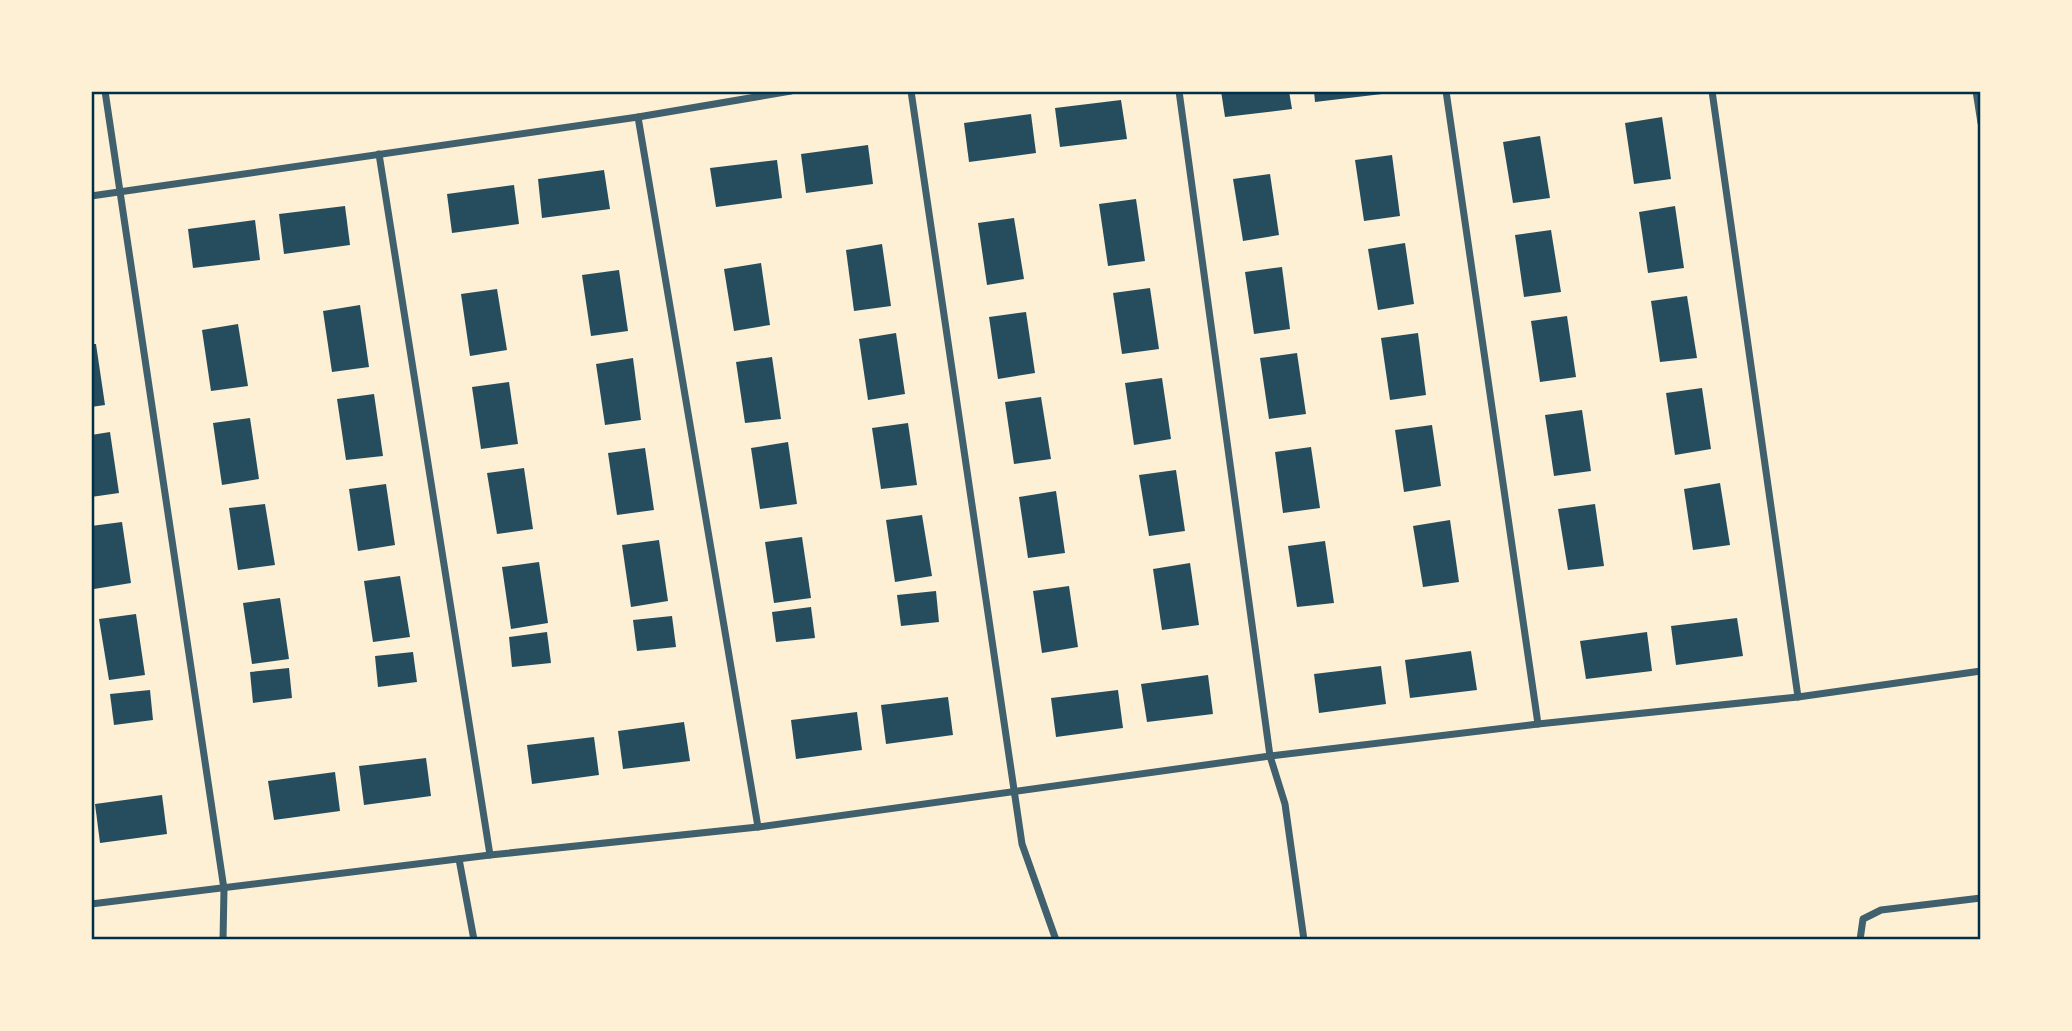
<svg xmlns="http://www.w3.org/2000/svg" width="2072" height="1031" viewBox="0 0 2072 1031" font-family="Cabin,sans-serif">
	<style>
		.building { fill: #264d5e }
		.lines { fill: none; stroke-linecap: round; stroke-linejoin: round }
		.minor { stroke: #3f606c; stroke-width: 7 }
		.neatline { fill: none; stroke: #003049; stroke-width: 2.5 }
	</style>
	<rect width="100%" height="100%" fill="#fdf0d5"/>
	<!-- building -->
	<g class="building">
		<path d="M1221,91H1289L1292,109L1225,117Z"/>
		<path d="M1314,91H1382V94L1315,102Z"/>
		<path d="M1121,100L1127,139L1060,147L1055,108Z"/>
		<path d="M1031,114L1036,153L969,162L964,123Z"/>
		<path d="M1662,117L1671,179L1634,184L1625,123Z"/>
		<path d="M1540,136L1550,198L1513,203L1503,142Z"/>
		<path d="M868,145L873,184L806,193L801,154Z"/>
		<path d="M1392,155L1400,216L1364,221L1355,160Z"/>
		<path d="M777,160L782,198L716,207L710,168Z"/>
		<path d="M604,170L610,209L542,218L538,179Z"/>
		<path d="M1270,174L1279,235L1243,241L1233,179Z"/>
		<path d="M514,185L519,224L452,233L447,194Z"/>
		<path d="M1136,199L1145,261L1108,266L1099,204Z"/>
		<path d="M345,206L350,245L284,254L279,214Z"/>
		<path d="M1675,206L1684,268L1648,273L1639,212Z"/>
		<path d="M1014,218L1024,279L987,285L978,223Z"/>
		<path d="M255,220L260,260L193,268L188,229Z"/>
		<path d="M1551,230L1561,292L1524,297L1515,235Z"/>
		<path d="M1405,243L1414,304L1378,310L1368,249Z"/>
		<path d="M882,244L891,306L854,311L846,250Z"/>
		<path d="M761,263L770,325L734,331L724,269Z"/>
		<path d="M1282,267L1290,329L1254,334L1245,272Z"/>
		<path d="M619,270L628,331L591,336L582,275Z"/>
		<path d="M1150,288L1159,349L1122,354L1113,293Z"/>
		<path d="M497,289L507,350L470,356L461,294Z"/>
		<path d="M1687,296L1697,358L1660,362L1651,301Z"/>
		<path d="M360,305L369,367L332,372L323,311Z"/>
		<path d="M1026,312L1035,373L998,379L989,317Z"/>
		<path d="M1567,316L1576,377L1540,382L1531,321Z"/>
		<path d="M238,324L248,386L211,391L202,330Z"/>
		<path d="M896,333L905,394L868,400L859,339Z"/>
		<path d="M1418,333L1426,395L1390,400L1381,338Z"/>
		<path d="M91,344H96L105,405L91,407Z"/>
		<path d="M1297,353L1306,414L1269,419L1260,358Z"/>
		<path d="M772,357L781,419L745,423L736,362Z"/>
		<path d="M633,358L641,420L605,425L596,364Z"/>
		<path d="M1162,378L1171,439L1134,445L1125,383Z"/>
		<path d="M509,382L518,444L481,449L472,387Z"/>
		<path d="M1702,388L1711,449L1675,455L1666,393Z"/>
		<path d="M374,394L383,456L346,460L337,399Z"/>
		<path d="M1041,397L1051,459L1014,464L1005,402Z"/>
		<path d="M1582,410L1591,471L1554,476L1545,415Z"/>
		<path d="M250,418L259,479L222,485L213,423Z"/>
		<path d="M908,423L917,485L881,489L872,428Z"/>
		<path d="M1432,425L1441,486L1404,492L1395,430Z"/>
		<path d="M110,432L119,493L91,497V435Z"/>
		<path d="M788,442L797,504L760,509L751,448Z"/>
		<path d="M1311,447L1320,508L1283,513L1275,452Z"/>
		<path d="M645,448L654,510L617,515L608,453Z"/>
		<path d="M524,468L533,529L497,534L487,473Z"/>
		<path d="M1176,470L1185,531L1149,536L1139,475Z"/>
		<path d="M1720,483L1730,545L1693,550L1684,489Z"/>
		<path d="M386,484L395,545L358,551L349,489Z"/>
		<path d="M1056,491L1065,553L1028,558L1019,497Z"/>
		<path d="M265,504L275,565L238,570L229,508Z"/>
		<path d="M1595,504L1604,566L1568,570L1558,509Z"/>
		<path d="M922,515L932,576L895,582L886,520Z"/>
		<path d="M1450,520L1459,582L1423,587L1413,526Z"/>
		<path d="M122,522L131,583L94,589L91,526Z"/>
		<path d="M802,537L811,598L774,603L765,542Z"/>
		<path d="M659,540L668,601L631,607L622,545Z"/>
		<path d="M1325,541L1334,603L1297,607L1288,546Z"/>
		<path d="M539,562L548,623L511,629L502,567Z"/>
		<path d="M1190,563L1199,625L1162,630L1153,569Z"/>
		<path d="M400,576L410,637L373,642L364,581Z"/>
		<path d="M1069,586L1078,647L1042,653L1033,591Z"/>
		<path d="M936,591L939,622L901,626L897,595Z"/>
		<path d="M280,598L289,659L252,664L243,603Z"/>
		<path d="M811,607L815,638L776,642L772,612Z"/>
		<path d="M136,614L145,675L109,680L99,619Z"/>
		<path d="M672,616L676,647L637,651L633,620Z"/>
		<path d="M1737,618L1743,656L1676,665L1671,626Z"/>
		<path d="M547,632L551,663L512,667L509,637Z"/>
		<path d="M1647,632L1652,671L1586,679L1580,641Z"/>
		<path d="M1471,651L1477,690L1410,698L1405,660Z"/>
		<path d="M413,652L417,682L378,687L375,656Z"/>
		<path d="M1381,666L1386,704L1319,713L1314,674Z"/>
		<path d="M289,668L292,698L253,703L250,672Z"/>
		<path d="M1208,675L1213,714L1147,722L1141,684Z"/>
		<path d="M150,690L153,720L114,725L110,694Z"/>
		<path d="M1118,690L1123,728L1056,737L1051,698Z"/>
		<path d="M948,697L953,735L886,744L881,705Z"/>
		<path d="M857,712L862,750L796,759L791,720Z"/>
		<path d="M684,722L690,761L623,769L618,731Z"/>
		<path d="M594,737L599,775L532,784L527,745Z"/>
		<path d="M426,758L431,796L364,805L359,766Z"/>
		<path d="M335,772L340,811L274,820L268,781Z"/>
		<path d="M162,795L167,834L100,843L95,804Z"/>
	</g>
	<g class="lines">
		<!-- minor -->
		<g class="minor">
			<path d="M105,91L224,889L223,940"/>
			<path d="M911,91L1022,844L1056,940"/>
			<path d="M1179,91L1270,756L1285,804L1304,940"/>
			<path d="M1446,91L1538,724"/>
			<path d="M1712,91L1798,697"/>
			<path d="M1976,91L1981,123"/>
			<path d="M638,117L758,827"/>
			<path d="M379,154L490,855"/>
			<path d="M91,196L638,117L791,91"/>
			<path d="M459,859L474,940"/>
			<path d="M91,904L490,855L758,827L1270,756L1538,724L1798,697L1981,671"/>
			<path d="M1860,940L1863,919L1881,910L1981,898"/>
		</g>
	</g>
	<!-- border -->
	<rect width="2072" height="1031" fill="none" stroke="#fdf0d5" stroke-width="186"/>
	<rect x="93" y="93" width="1886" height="845" class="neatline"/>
</svg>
